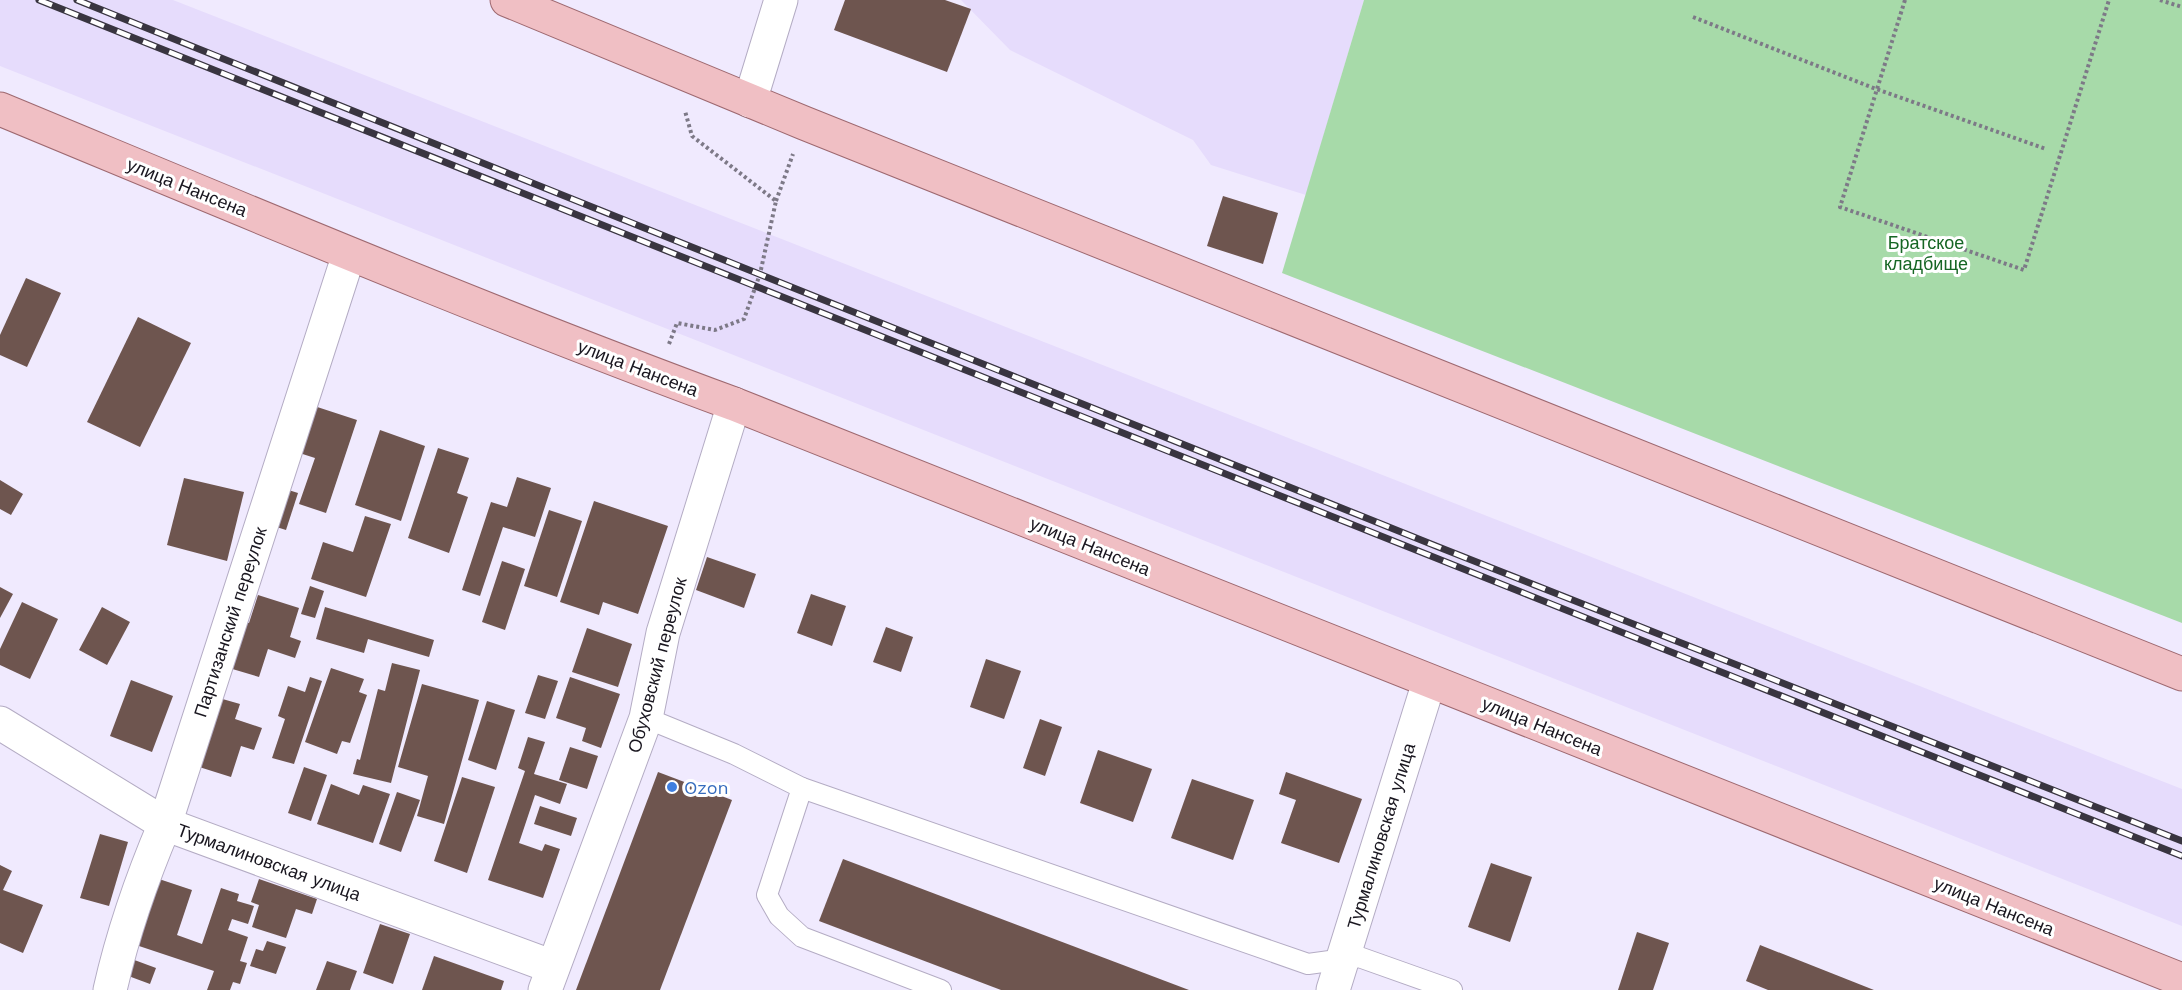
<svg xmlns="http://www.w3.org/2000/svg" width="2182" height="990" viewBox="0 0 2182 990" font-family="'Work Sans',sans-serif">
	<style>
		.built { fill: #e6dcfc }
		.green { fill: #a7daa9 }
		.building { fill: #6e554f }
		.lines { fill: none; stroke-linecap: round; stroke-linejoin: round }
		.lane-casing { stroke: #b4acc4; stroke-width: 22 }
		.street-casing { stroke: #b4acc4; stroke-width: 35 }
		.secondary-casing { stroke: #b4acc4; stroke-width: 35 }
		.primary-casing { stroke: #9e6970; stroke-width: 35 }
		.path { stroke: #7d7987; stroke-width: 4; stroke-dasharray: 3 3; stroke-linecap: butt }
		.lane { stroke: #fff; stroke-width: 20 }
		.street { stroke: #fff; stroke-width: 33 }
		.secondary { stroke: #fff; stroke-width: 33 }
		.primary { stroke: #f0bfc4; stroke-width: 33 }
		.rail-casing { stroke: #393540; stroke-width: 7 }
		.rail { stroke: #fff; stroke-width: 4.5; stroke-dasharray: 14; stroke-linecap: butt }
		.shop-dot { fill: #3f7fe0; stroke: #fff; stroke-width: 2 }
		.labels { text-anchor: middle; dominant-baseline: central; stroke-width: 6; stroke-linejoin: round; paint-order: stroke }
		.street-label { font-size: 18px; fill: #19161f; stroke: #fff }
		.park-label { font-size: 18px; fill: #166624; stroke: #fff }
		.shop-label { font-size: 18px; fill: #366cbe; stroke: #fff; text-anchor: start }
	</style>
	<rect width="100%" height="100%" fill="#f0eafe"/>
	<!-- built -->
	<g class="built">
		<path d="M0,0H173L2182,789V926L0,66Z"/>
		<path d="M961,0H1364L1306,195L1211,165L1193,140L1010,50Z"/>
	</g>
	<!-- green -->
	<path class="green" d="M1364,0H2182V623L1282,273Z"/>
	<!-- building -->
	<g class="building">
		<path d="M845,0H945L971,9L947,72L834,30Z"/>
		<path d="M1223,196L1278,213L1263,264L1207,246Z"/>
		<path d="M26,278L61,293L27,367L0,355V335Z"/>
		<path d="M138,317L191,343L140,447L87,422Z"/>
		<path d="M305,403L357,420L326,513L299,504L315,458L290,450Z"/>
		<path d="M380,430L425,446L401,521L355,505Z"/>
		<path d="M438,448L469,458L457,493L468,497L449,553L408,538Z"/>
		<path d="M517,477L551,488L535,537L503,527L480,596L462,590L491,502L507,507Z"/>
		<path d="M184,478L244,492L227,561L167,545Z"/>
		<path d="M0,480L23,494L11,515L0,509Z"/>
		<path d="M282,488L298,493L286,530L270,525Z"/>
		<path d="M594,501L668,526L638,614L603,602L599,615L560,602Z"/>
		<path d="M549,510L582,521L557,597L524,586Z"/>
		<path d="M365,516L391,524L366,597L311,579L323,542L353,552Z"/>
		<path d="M707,557L756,574L744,608L696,590Z"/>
		<path d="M502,561L525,569L505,630L482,622Z"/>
		<path d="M310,586L324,591L315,618L301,614Z"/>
		<path d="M0,587L13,594L0,618Z"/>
		<path d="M811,594L846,606L832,646L797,633Z"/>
		<path d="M258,595L299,608L290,637L301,641L295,658L268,649L259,677L229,668L245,622L249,623Z"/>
		<path d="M22,602L58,619L30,679L0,665V649Z"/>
		<path d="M102,607L130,622L107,665L79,650Z"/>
		<path d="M325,607L434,640L429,657L368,639L364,653L316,639Z"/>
		<path d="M886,627L913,637L901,672L873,662Z"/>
		<path d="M587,628L632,644L618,687L572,672Z"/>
		<path d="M986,659L1021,671L1004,719L970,707Z"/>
		<path d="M392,663L420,670L391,783L353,774L357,759L360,760L378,689L385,691Z"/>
		<path d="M331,668L364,679L359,692L367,695L350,743L342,741L337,754L305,742Z"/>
		<path d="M538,675L558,681L545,719L525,713Z"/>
		<path d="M310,677L322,681L294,764L272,758L285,719L278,716L288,686L305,692Z"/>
		<path d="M570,677L620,694L601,748L582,741L586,728L556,718Z"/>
		<path d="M131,680L173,696L152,752L110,736Z"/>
		<path d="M422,684L479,700L444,824L417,816L428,776L398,767Z"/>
		<path d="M219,698L240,704L235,719L262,728L254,750L241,746L231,777L196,766Z"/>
		<path d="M487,701L515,710L496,770L468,760Z"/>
		<path d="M1040,719L1062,727L1045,776L1023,768Z"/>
		<path d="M528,737L545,742L534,774L567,784L560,804L535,795L519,843L542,851L545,844L560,849L543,898L488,880L525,771L518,768Z"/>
		<path d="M570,747L598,756L587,789L559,780Z"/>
		<path d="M1098,750L1152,769L1133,822L1080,803Z"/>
		<path d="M304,767L327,775L311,821L288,813Z"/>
		<path d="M658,772L732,800L660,990H576Z"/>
		<path d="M1286,772L1362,799L1339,863L1281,843L1296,800L1279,794Z"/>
		<path d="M462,777L495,787L467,873L434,861Z"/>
		<path d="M1192,779L1254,800L1233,860L1171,838Z"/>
		<path d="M331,784L359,795L363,785L390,794L373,843L317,824Z"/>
		<path d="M397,792L420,800L401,852L379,844Z"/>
		<path d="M540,806L577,818L571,836L534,824Z"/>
		<path d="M100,834L128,842L109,906L80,898Z"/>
		<path d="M843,859L1189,990H1001L819,921Z"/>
		<path d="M1491,863L1532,877L1510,942L1468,927Z"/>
		<path d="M0,865L12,871L3,890L43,905L23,953L0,943Z"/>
		<path d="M156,878L192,890L177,935L202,944L221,888L239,894L237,901L254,906L248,924L232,919L228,930L248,937L240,961L247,963L240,984L233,982L230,990H207L214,971L133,944Z"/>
		<path d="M259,879L317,899L312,914L296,909L286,938L252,927L259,905L251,902Z"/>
		<path d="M380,924L410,934L393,984L363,973Z"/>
		<path d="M1637,932L1669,943L1653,990H1618Z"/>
		<path d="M267,941L286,947L276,974L250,966L256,949L263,951Z"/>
		<path d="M1760,945L1874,990H1768L1746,981Z"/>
		<path d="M434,956L504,981L501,990H422Z"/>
		<path d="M129,958L156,968L150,984L123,974Z"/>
		<path d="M327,961L357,971L350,990H316Z"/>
	</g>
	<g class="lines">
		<defs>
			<g id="lane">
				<path d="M646,718L734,754L802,788L767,895L779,916L802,937L941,990"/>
				<path d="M802,788L1308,964L1359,957L1452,990"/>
			</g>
			<g id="street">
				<path d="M0,723L165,824L553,967"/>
				<path d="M110,990C123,932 142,878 165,824L349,254"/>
				<path d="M545,990L646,718L663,633L734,404"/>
			</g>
			<g id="secondary">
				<path d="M750,101L781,0"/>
				<path d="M1333,990L1429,682"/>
			</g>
			<g id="primary">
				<path d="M507,0L804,123L2182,674"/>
				<path d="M0,109C244,210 487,313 734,404L2182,980"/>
			</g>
		</defs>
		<!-- lane casing -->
		<use href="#lane" class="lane-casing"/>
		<!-- street casing -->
		<use href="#street" class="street-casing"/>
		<!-- secondary casing -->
		<use href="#secondary" class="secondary-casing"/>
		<!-- primary casing -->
		<use href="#primary" class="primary-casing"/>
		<!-- path -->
		<g class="path">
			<path d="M1905,0L1840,207L2024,270L2109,0"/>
			<path d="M2160,0L2182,7"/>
			<path d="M1693,17L1876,89L2046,149"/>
			<path d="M776,201L793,154"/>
			<path d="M669,344L677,323L715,330L744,319L760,274L776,201L692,136L685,111"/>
		</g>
		<!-- lane -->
		<use href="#lane" class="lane"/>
		<!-- street -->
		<use href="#street" class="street"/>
		<!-- secondary -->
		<use href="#secondary" class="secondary"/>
		<!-- primary -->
		<use href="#primary" class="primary"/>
		<defs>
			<g id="rail">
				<path d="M39,0L2182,856"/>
				<path d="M77,0L1436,546L2182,841"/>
			</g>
		</defs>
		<!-- rail casing -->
		<use href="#rail" class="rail-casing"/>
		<!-- rail -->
		<use href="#rail" class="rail"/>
	</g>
	<!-- markers -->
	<circle class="shop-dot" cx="672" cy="787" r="6"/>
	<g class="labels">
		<!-- street labels -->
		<g class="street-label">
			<text transform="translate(187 187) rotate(22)">улица Нансена</text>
			<text transform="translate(638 368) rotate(21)">улица Нансена</text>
			<text transform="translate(1090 546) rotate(22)">улица Нансена</text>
			<text transform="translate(230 622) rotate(-72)">Партизанский переулок</text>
			<text transform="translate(657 665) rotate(-75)">Обуховский переулок</text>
			<text transform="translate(1542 726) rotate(22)">улица Нансена</text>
			<text transform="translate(1381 836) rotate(-73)">Турмалиновская улица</text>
			<text transform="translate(269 862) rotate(20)">Турмалиновская улица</text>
			<text transform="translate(1994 906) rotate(22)">улица Нансена</text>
		</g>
		<!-- park labels -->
		<g class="park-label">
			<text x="1926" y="242">Братское<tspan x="1926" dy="21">кладбище</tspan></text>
		</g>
		<!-- shop labels -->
		<g class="shop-label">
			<text x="684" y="787">Ozon</text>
		</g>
	</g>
</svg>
